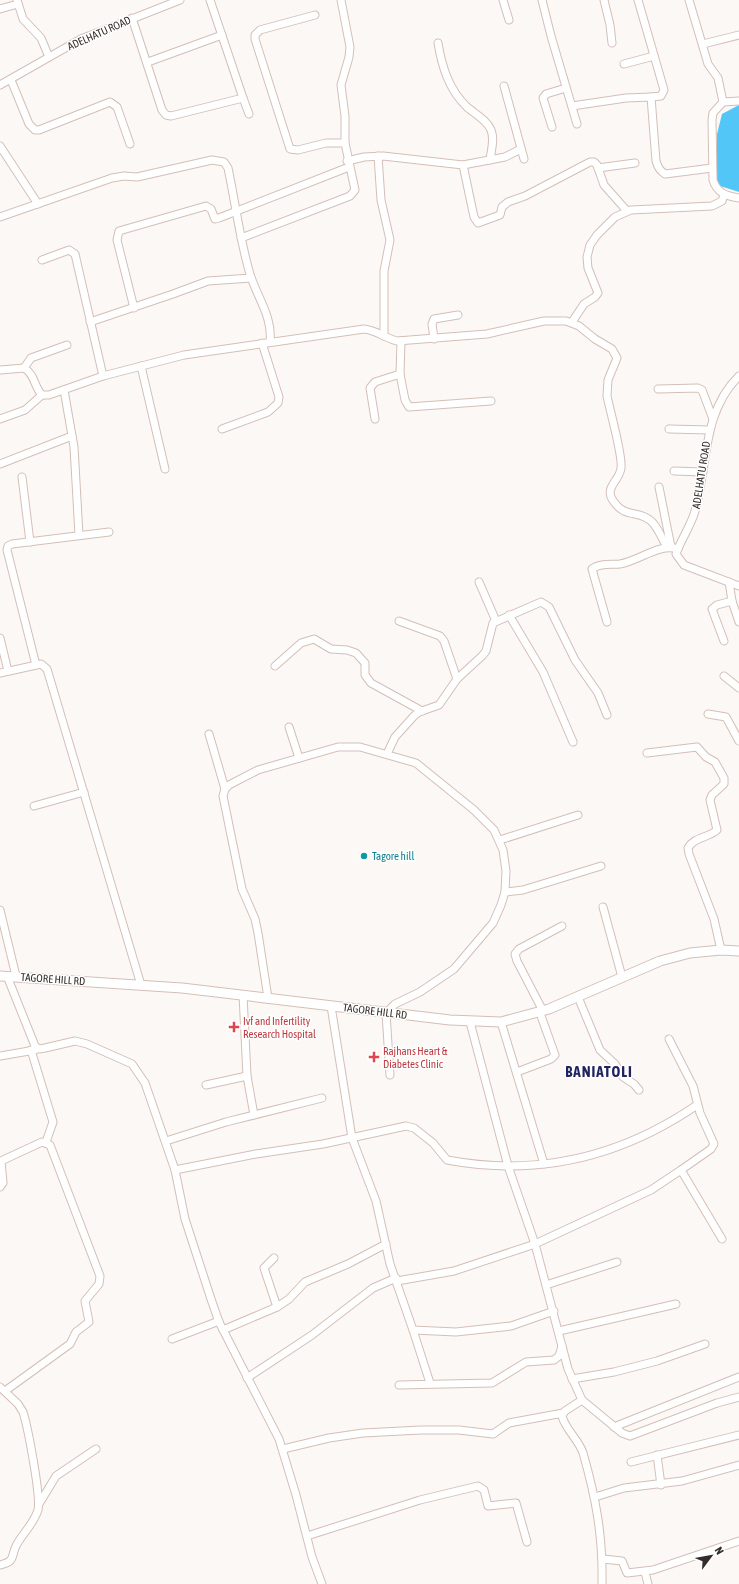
<svg xmlns="http://www.w3.org/2000/svg" width="739" height="1584" viewBox="0 0 739 1584" font-family="'Asap Condensed',sans-serif">
	<style>
		.water { fill: #53c6f8 }
		.lines { fill: none; stroke-linecap: round; stroke-linejoin: round }
		.minor-casing { stroke: #d4bfb7; stroke-width: 9 }
		.major-casing { stroke: #d4bfb7; stroke-width: 11 }
		.minor { stroke: #fff; stroke-width: 7 }
		.major { stroke: #fff; stroke-width: 9 }
		.culture-dot { fill: #0f9aa8; stroke: #fff; stroke-width: 1.5 }
		.health-dot { fill: #e0444e; stroke: #fff; stroke-width: 1.5 }
		.labels { text-anchor: middle; dominant-baseline: central; stroke-width: 3; stroke-linejoin: round; paint-order: stroke }
		.street-label { font-size: 11px; fill: #342d29; stroke: #fff }
		.culture-label { font-size: 11px; fill: #0d838f; stroke: #fff; text-anchor: start }
		.health-label { font-size: 11px; fill: #be3a42; stroke: #fff; text-anchor: start }
		.district-label { font-size: 15px; font-weight: bold; letter-spacing: 1px; fill: #1f245d; stroke: #fff }
	</style>
	<rect width="100%" height="100%" fill="#fcf8f6"/>
	<!-- water -->
	<path class="water" d="M739,105V192L717,185V134L722,114Z"/>
	<g class="lines">
		<defs>
			<g id="minor">
				<path d="M17,0L23,19L41,38L49,57"/>
				<path d="M503,0L509,20"/>
				<path d="M542,0L551,36L577,124"/>
				<path d="M604,0L610,25L612,43"/>
				<path d="M638,0L664,90L661,96L651,97"/>
				<path d="M689,0L708,64L718,78L723,102L739,101"/>
				<path d="M0,9L18,4"/>
				<path d="M315,15L260,30L255,35V39L290,149L298,150L326,143H345"/>
				<path d="M132,18L162,110L166,115L171,116L243,98L210,0"/>
				<path d="M438,43C442,67 449,90 467,107C475,114 487,120 491,130C495,140 491,150 490,160"/>
				<path d="M703,44L739,35"/>
				<path d="M148,62L222,35"/>
				<path d="M624,64L654,56"/>
				<path d="M11,80L29,124L35,130H39L110,102L117,107L130,144"/>
				<path d="M0,85L81,39L180,0"/>
				<path d="M504,86L524,159"/>
				<path d="M243,98L249,114"/>
				<path d="M723,102L713,113L712,120L713,180C717,193 726,196 739,198"/>
				<path d="M572,106L626,98L651,97L656,161C658,167 659,170 665,174L712,168"/>
				<path d="M552,127L543,98L546,94L566,88"/>
				<path d="M0,146L38,204"/>
				<path d="M378,156L381,200L390,240L384,271V336"/>
				<path d="M347,161L364,157L383,156L463,165L505,157L521,149"/>
				<path d="M463,165L474,217L478,223L500,215L502,207L508,202L525,196L590,162H594L597,165L604,185L627,211"/>
				<path d="M598,168L635,163"/>
				<path d="M0,217L112,178L124,176L137,177L212,160L224,162L228,168C235,201 239,234 248,267C254,294 273,314 270,342"/>
				<path d="M241,238L350,196L355,190L345,143V116L341,85L349,57L350,47L341,0"/>
				<path d="M42,260L69,250L75,254L103,376"/>
				<path d="M134,308L117,240L119,231L206,206L211,209L215,219L219,218L349,167"/>
				<path d="M90,322L173,294L208,281L251,278"/>
				<path d="M572,322L584,304L595,297L598,293L588,268L587,257L590,245L597,235L615,217L631,210L712,206L722,201L724,195"/>
				<path d="M434,339L432,324L434,319L458,315"/>
				<path d="M141,366L165,469"/>
				<path d="M24,368L31,358L67,345"/>
				<path d="M0,370L24,368C35,374 34,387 42,395H49L103,376L184,355L364,329C376,330 385,338 397,341L487,334L544,321H566L579,326L595,339L612,349L617,358L608,380L607,396C610,411 623,456 621,468C620,480 605,487 612,499C625,520 638,509 651,521C658,527 662,539 667,547"/>
				<path d="M400,374L405,400L409,407L491,401"/>
				<path d="M739,376C702,412 708,465 695,511C691,526 681,539 676,554L684,565L739,586"/>
				<path d="M658,389L698,388L702,390L713,419"/>
				<path d="M64,390L74,447L79,535"/>
				<path d="M0,419L25,410L42,395"/>
				<path d="M375,419L370,388L375,382L400,374L401,341"/>
				<path d="M222,429L268,412L278,403L279,397L262,343"/>
				<path d="M669,429L709,430"/>
				<path d="M0,464L72,436"/>
				<path d="M674,471L703,472"/>
				<path d="M22,477L30,542"/>
				<path d="M659,487L671,547"/>
				<path d="M479,582L496,621"/>
				<path d="M729,582L732,601L739,622"/>
				<path d="M509,615L543,672L573,742"/>
				<path d="M399,621L440,636L444,641L457,679"/>
				<path d="M607,622L592,569C599,563 611,565 620,564C639,561 659,543 678,549"/>
				<path d="M0,638L8,671"/>
				<path d="M724,641L712,609L717,605L732,601"/>
				<path d="M36,665L7,550L8,546L12,544L109,532"/>
				<path d="M275,666L301,643L314,639L331,649L347,650L356,653L365,663V675L371,683L422,711"/>
				<path d="M0,673L41,664L47,669L141,985"/>
				<path d="M724,676L739,688"/>
				<path d="M708,714L726,717L739,741"/>
				<path d="M289,727L299,758"/>
				<path d="M209,734L225,789"/>
				<path d="M647,753L697,747L706,757L715,762L724,778V784L712,795L710,800L717,830C708,838 694,837 688,848L689,854L714,919L721,950"/>
				<path d="M387,754L395,737L414,716L419,712L439,705L457,679L482,656L486,651L493,623L541,602L549,607L575,660L598,693L607,715"/>
				<path d="M34,806L84,792"/>
				<path d="M500,840L578,815"/>
				<path d="M505,892L523,890L601,866"/>
				<path d="M603,907L622,977"/>
				<path d="M0,910L16,976"/>
				<path d="M7,976L35,1046L39,1049L45,1048L75,1041L87,1044L132,1064L145,1083L175,1170L185,1219L211,1299L219,1322L279,1439L296,1495L312,1557L322,1584"/>
				<path d="M243,995L247,1076L254,1115"/>
				<path d="M578,997L600,1050L615,1064L623,1077L634,1084L639,1090"/>
				<path d="M268,998L258,933L255,919L242,889L223,796L225,789L229,785L258,770L338,747H360L416,763L474,810L494,830L503,850L506,871L505,892L501,905L493,923L454,969L420,992L395,1004L386,1013L390,1075"/>
				<path d="M331,1006L352,1138L376,1201L390,1264L413,1330L456,1332L511,1326L554,1311"/>
				<path d="M543,1011L517,961L515,954L519,949L562,926"/>
				<path d="M470,1022L508,1166L535,1244L568,1369L582,1400L622,1433L630,1436L717,1403L739,1397"/>
				<path d="M501,1022L544,1164"/>
				<path d="M669,1039L693,1086L700,1113L714,1144L711,1149L681,1170"/>
				<path d="M31,1050L53,1122L46,1142"/>
				<path d="M0,1056L35,1050"/>
				<path d="M517,1072L551,1059L555,1055L540,1013"/>
				<path d="M206,1085L247,1076"/>
				<path d="M166,1141L226,1122L322,1098"/>
				<path d="M175,1170L256,1154L323,1144L406,1126L414,1128L433,1143L447,1160C538,1177 621,1157 697,1105"/>
				<path d="M0,1187L3,1183L1,1161L42,1142L50,1145L100,1276L99,1284L85,1301L89,1322L76,1332L70,1344L5,1391"/>
				<path d="M274,1258L264,1268L277,1307"/>
				<path d="M397,1281L454,1271L535,1244L651,1190L681,1170L722,1239"/>
				<path d="M546,1285L617,1262"/>
				<path d="M223,1330L277,1307L289,1299L305,1282L348,1264L386,1244"/>
				<path d="M413,1330L430,1383"/>
				<path d="M559,1331L676,1304"/>
				<path d="M172,1339L219,1321"/>
				<path d="M247,1378L312,1335L373,1288L396,1278"/>
				<path d="M572,1379L614,1372L657,1361L705,1344"/>
				<path d="M399,1385L492,1383L526,1362L554,1360L559,1356L562,1346"/>
				<path d="M0,1387L18,1404L23,1412C28,1428 41,1496 38,1510C34,1523 24,1532 17,1544C10,1556 17,1561 0,1565"/>
				<path d="M582,1400L565,1411L562,1416C565,1429 579,1440 583,1453C596,1498 603,1537 602,1584"/>
				<path d="M614,1427L739,1377"/>
				<path d="M283,1449L329,1438L363,1433L421,1430H459L493,1434L509,1423L563,1413"/>
				<path d="M657,1455L661,1485"/>
				<path d="M631,1462L739,1435"/>
				<path d="M595,1497L624,1488L682,1481L739,1465"/>
				<path d="M39,1504L56,1476L96,1449"/>
				<path d="M307,1536L420,1500L478,1486L484,1490L488,1506L516,1503L527,1542"/>
				<path d="M603,1559L622,1561L627,1573L653,1570L739,1541"/>
				<path d="M645,1572L648,1584"/>
			</g>
			<path id="major" d="M0,976L182,988L450,1020L501,1022L549,1009L660,961L690,953L721,950L739,951"/>
		</defs>
		<!-- minor casing -->
		<use href="#minor" class="minor-casing"/>
		<!-- major casing -->
		<use href="#major" class="major-casing"/>
		<!-- minor -->
		<use href="#minor" class="minor"/>
		<!-- major -->
		<use href="#major" class="major"/>
	</g>
	<!-- markers -->
	<circle class="culture-dot" cx="364" cy="856" r="4"/>
	<g class="health-dot">
		<path d="M232 1021h4v4h4v4h-4v4h-4v-4h-4v-4h4z"/>
		<path d="M372 1051h4v4h4v4h-4v4h-4v-4h-4v-4h4z"/>
	</g>
	<g class="labels">
		<!-- street labels -->
		<g class="street-label">
			<text transform="translate(99 33) rotate(-24)">ADELHATU ROAD</text>
			<text transform="translate(701 475) rotate(-81)">ADELHATU ROAD</text>
			<text transform="translate(53 979) rotate(4)">TAGORE HILL RD</text>
			<text transform="translate(375 1011) rotate(7)">TAGORE HILL RD</text>
		</g>
		<!-- culture labels -->
		<g class="culture-label">
			<text x="372" y="856">Tagore hill</text>
		</g>
		<!-- health labels -->
		<g class="health-label">
			<text x="243" y="1021">Ivf and Infertility<tspan x="243" dy="13">Research Hospital</tspan></text>
			<text x="383" y="1051">Rajhans Heart &amp;<tspan x="383" dy="13">Diabetes Clinic</tspan></text>
		</g>
		<!-- district labels -->
		<g class="district-label">
			<text x="599" y="1071">BANIATOLI</text>
		</g>
	</g>
	<!-- north arrow -->
	<g transform="translate(711 1556) rotate(58)" stroke="#ffffff" stroke-width="3" paint-order="stroke">
	<path d="M0-3L7 15L0 10L-7 15Z" fill="#342d29"/>
	<text y="-6" font-size="11" font-weight="bold" text-anchor="middle" fill="#342d29">N</text>
	</g>
</svg>
